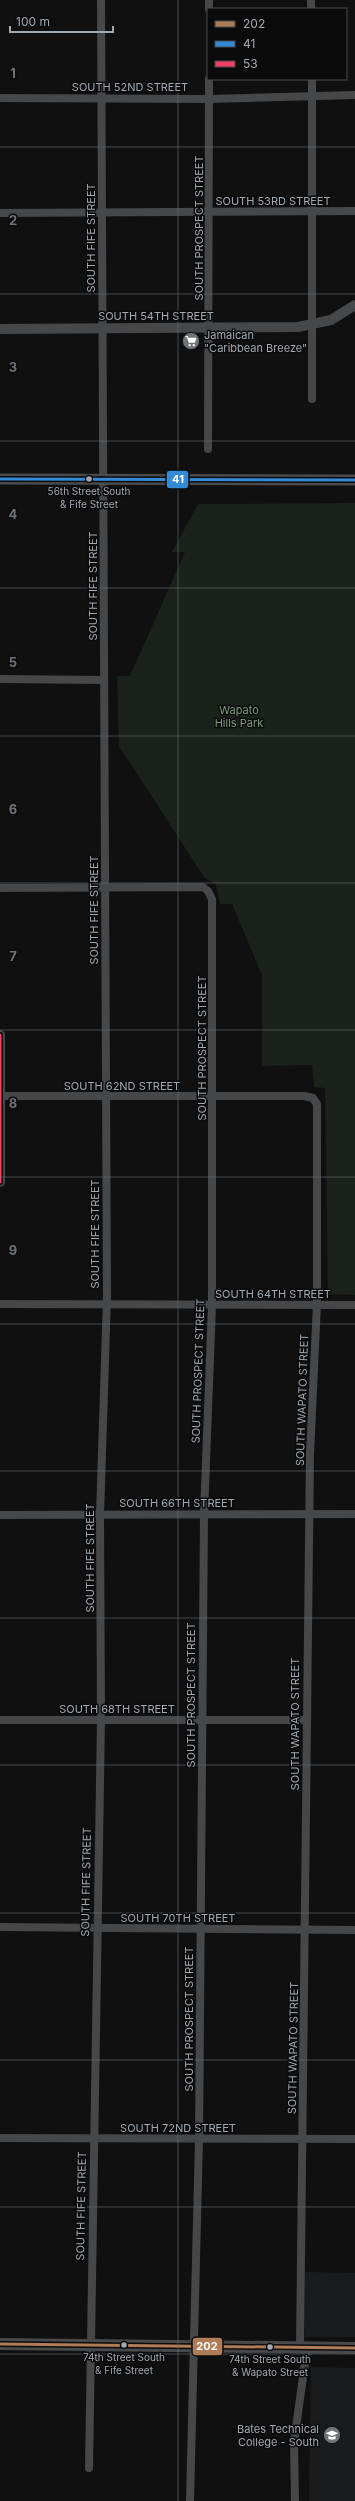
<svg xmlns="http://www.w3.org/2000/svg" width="355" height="2501" viewBox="0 0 355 2501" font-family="Inter,sans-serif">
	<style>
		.built { fill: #1a1b1c }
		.green { fill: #1b211b }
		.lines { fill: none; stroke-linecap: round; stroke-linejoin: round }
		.minor { stroke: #454749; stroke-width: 8 }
		.tertiary { stroke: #454749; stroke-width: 10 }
		.secondary { stroke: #494b4d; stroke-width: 11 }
		.primary { stroke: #48494b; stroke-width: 12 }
		.bus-1-casing { stroke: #0b0b0c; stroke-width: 6 }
		.bus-2-casing { stroke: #0b0b0c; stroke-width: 6 }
		.bus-3-casing { stroke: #0b0b0c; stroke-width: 6 }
		.bus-1 { stroke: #b07c57; stroke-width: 3 }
		.bus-2 { stroke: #338bd7; stroke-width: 3 }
		.bus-3 { stroke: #f24062; stroke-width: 3 }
		.grid { fill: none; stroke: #6f7479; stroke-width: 1; stroke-opacity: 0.55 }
		.bus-dot { fill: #a2aab1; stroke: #0b0b0c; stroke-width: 1.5 }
		.labels { text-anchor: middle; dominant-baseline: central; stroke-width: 3; stroke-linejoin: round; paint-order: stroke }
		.bus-label { font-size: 10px; fill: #a2aab1; stroke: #0b0b0c }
		.street-label { font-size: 11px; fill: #a2aab1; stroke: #0b0b0c }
		.poi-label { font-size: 11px; fill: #a2aab1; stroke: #0b0b0c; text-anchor: start }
		.park-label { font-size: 11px; fill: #809b7b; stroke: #0b0b0c }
		.grid-label { font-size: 13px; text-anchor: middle; font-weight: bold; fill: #6f7479; stroke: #0b0b0c; stroke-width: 3; stroke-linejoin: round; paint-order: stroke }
		.line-badge { stroke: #0b0b0c; stroke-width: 1.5 }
		.badge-label { font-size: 11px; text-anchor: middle; font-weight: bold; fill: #fff }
	</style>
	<rect width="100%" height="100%" fill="#101011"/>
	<!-- built -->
	<g class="built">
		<path d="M305,2272L355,2273V2337H305Z"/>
		<path d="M311,2367L355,2368V2501H309Z"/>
	</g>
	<!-- green -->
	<path class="green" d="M355,503V1295L328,1294L325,1088L314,1087L312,1065L262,1066V975L232,904H220L216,885L204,877L119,746L117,676H130L185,552H172L198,504Z"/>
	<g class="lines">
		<!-- minor -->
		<g class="minor">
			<path d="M311,0V9"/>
			<path d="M209,9V0"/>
			<path d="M312,79V399"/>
			<path d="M0,98L209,99L355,95"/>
			<path d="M0,213L355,211"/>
			<path d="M208,449L209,79"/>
			<path d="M0,679L104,680"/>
			<path d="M0,888L203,887L208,891L212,899V1305L204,1514L199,2139L190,2501"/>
			<path d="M0,1096H304L313,1098L317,1104V1304L310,1454L300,2348"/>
			<path d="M0,1304L355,1305"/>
			<path d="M0,1515L355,1514"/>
			<path d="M0,1720H306"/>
			<path d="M0,1927L355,1930"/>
			<path d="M0,2138L355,2139"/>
			<path d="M89,2468L101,1720L100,1515L107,1297L101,0"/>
			<path d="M295,2501L294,2442L307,2348"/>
		</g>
		<!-- tertiary -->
		<g class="tertiary">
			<path d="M0,329L298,327L331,320L355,305"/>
			<path d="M0,1035V1182"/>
		</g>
		<!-- secondary -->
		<path class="secondary" d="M0,479L355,480"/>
		<!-- primary -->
		<path class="primary" d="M0,2344L355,2348"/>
		<defs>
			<path id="bus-1" d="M0,2344L355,2348"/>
			<path id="bus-2" d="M0,479L355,480"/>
			<path id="bus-3" d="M0,1035V1182"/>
		</defs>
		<!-- bus-1 casing -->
		<use href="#bus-1" class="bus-1-casing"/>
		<!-- bus-2 casing -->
		<use href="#bus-2" class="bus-2-casing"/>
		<!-- bus-3 casing -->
		<use href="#bus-3" class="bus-3-casing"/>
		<!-- bus-1 -->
		<use href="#bus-1" class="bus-1"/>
		<!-- bus-2 -->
		<use href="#bus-2" class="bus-2"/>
		<!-- bus-3 -->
		<use href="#bus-3" class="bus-3"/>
	</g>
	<!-- grid -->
	<path class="grid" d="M178,0V2501M0,147H355M0,294H355M0,441H355M0,588H355M0,736H355M0,883H355M0,1030H355M0,1177H355M0,1324H355M0,1471H355M0,1618H355M0,1765H355M0,1913H355M0,2060H355M0,2207H355M0,2354H355"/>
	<!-- icons -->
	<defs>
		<symbol id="supermarket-disc" viewBox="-11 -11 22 22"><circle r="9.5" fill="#6f7479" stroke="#0b0b0c"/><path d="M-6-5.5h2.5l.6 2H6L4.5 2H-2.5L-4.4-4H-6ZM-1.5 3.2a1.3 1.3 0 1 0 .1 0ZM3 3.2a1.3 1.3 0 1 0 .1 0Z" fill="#fff"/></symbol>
		<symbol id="university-disc" viewBox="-11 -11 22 22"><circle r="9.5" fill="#6f7479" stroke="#0b0b0c"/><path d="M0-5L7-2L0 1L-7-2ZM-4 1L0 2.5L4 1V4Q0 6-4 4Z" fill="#fff"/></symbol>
	</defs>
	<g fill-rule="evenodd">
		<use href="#supermarket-disc" x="181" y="331" width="20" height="20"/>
		<use href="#university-disc" x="322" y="2425" width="20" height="20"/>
	</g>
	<!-- markers -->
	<g class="bus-dot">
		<circle cx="89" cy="479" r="3.5"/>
		<circle cx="124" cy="2345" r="3.5"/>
		<circle cx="270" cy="2347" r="3.5"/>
	</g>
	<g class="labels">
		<!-- bus labels -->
		<g class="bus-label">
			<text x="89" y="491">56th Street South<tspan x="89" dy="13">&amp; Fife Street</tspan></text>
			<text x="124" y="2357">74th Street South<tspan x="124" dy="13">&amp; Fife Street</tspan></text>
			<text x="270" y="2359">74th Street South<tspan x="270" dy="13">&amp; Wapato Street</tspan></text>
		</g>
		<!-- street labels -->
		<g class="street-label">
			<text x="130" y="87">SOUTH 52ND STREET</text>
			<text x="273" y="201">SOUTH 53RD STREET</text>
			<text transform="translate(199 228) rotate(-90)">SOUTH PROSPECT STREET</text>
			<text transform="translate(91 238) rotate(-90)">SOUTH FIFE STREET</text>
			<text x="156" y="316">SOUTH 54TH STREET</text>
			<text transform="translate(93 586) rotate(-90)">SOUTH FIFE STREET</text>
			<text transform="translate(94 910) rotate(-90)">SOUTH FIFE STREET</text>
			<text transform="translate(202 1048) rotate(-90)">SOUTH PROSPECT STREET</text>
			<text x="122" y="1086">SOUTH 62ND STREET</text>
			<text transform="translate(95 1234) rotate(-90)">SOUTH FIFE STREET</text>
			<text x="273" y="1294">SOUTH 64TH STREET</text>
			<text transform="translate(198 1371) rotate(-88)">SOUTH PROSPECT STREET</text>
			<text transform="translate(302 1400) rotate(-88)">SOUTH WAPATO STREET</text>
			<text x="177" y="1503">SOUTH 66TH STREET</text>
			<text transform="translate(90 1558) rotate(-90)">SOUTH FIFE STREET</text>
			<text transform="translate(191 1695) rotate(-90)">SOUTH PROSPECT STREET</text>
			<text x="117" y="1709">SOUTH 68TH STREET</text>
			<text transform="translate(295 1724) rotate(-90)">SOUTH WAPATO STREET</text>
			<text transform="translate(86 1882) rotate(-89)">SOUTH FIFE STREET</text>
			<text x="178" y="1918">SOUTH 70TH STREET</text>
			<text transform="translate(189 2019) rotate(-90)">SOUTH PROSPECT STREET</text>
			<text transform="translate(293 2048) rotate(-89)">SOUTH WAPATO STREET</text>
			<text x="178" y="2128">SOUTH 72ND STREET</text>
			<text transform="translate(81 2206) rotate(-89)">SOUTH FIFE STREET</text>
		</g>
		<!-- poi labels -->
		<g class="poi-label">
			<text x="204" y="335">Jamaican<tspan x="204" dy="13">"Caribbean Breeze"</tspan></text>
			<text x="319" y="2429" text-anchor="end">Bates Technical<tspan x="319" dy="13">College - South</tspan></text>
		</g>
		<!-- park labels -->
		<g class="park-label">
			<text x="239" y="710">Wapato<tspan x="239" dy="13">Hills Park</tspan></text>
		</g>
	</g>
	<g class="grid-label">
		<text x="13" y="78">1</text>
		<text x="13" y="225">2</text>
		<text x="13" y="372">3</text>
		<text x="13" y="519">4</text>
		<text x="13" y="667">5</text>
		<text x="13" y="814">6</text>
		<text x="13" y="961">7</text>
		<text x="13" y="1108">8</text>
		<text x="13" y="1255">9</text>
	</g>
	<g class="line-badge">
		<rect x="166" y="470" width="23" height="19" rx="4" fill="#338bd7"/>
		<rect x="192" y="2337" width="31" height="19" rx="4" fill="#b07c57"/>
	</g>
	<g class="badge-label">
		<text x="178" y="483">41</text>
		<text x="207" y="2350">202</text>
	</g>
	<!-- legend -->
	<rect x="207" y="8" width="140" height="72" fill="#0b0b0c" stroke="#474b4e"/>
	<rect x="215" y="21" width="20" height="6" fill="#b07c57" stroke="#474b4e"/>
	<text x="243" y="28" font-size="12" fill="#a2aab1">202</text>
	<rect x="215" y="41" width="20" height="6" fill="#338bd7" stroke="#474b4e"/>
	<text x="243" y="48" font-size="12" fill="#a2aab1">41</text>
	<rect x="215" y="61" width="20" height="6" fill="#f24062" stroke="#474b4e"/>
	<text x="243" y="68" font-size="12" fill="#a2aab1">53</text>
	<!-- scale -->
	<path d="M10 26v6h103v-6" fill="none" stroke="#a2aab1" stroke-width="2"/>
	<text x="16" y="26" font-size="12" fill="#a2aab1" stroke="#0b0b0c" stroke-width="3" paint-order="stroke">100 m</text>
</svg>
